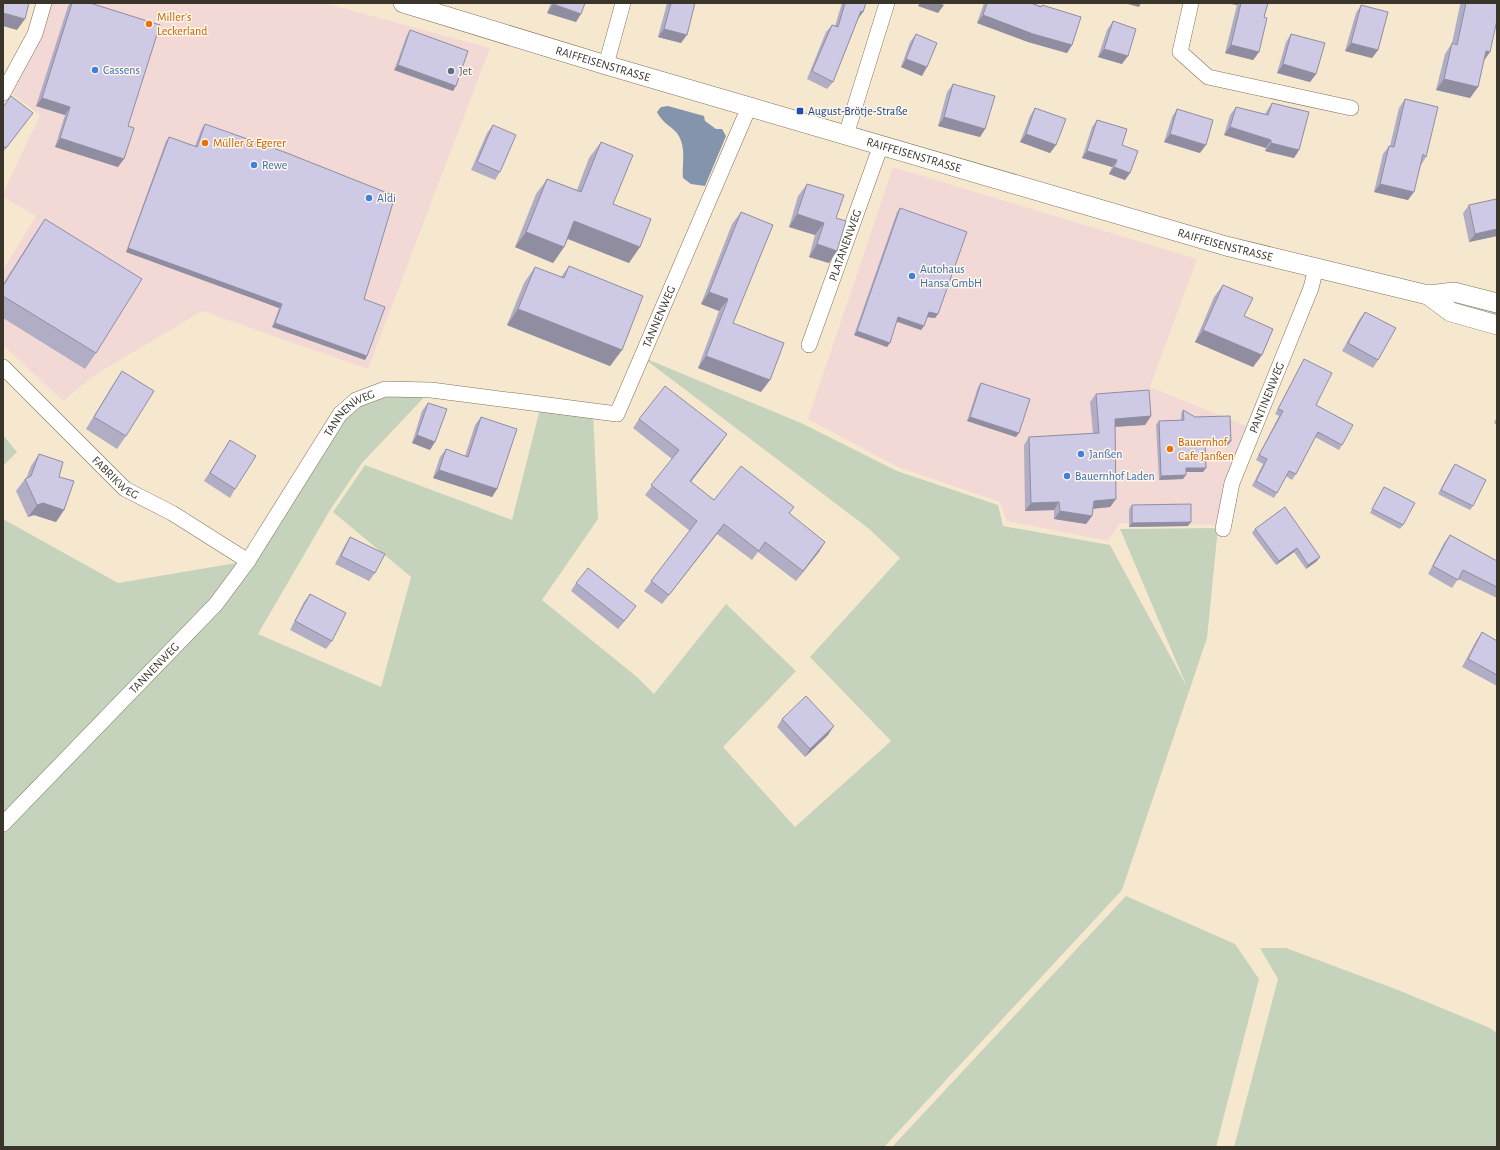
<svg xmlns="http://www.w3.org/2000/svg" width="1500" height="1150" viewBox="0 0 1500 1150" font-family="'Alegreya Sans',sans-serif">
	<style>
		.commercial { fill: #f3d9d5 }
		.green { fill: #c6d3bc }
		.water { fill: #8494ac }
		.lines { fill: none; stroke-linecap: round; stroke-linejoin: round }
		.minor-casing { stroke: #7e715a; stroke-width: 16 }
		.tertiary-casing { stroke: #7e715a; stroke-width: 20 }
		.minor { stroke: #fff; stroke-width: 15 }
		.tertiary { stroke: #fff; stroke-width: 19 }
		.wall { fill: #b1adc5 }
		.shaded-wall { fill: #908da0 }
		.building { fill: #cec9e5; stroke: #908da0 }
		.food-dot { fill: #e8710a; stroke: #fff6e6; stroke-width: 1.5 }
		.shop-dot { fill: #3f7fe0; stroke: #fff6e6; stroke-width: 1.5 }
		.service-dot { fill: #5c6f8a; stroke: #fff6e6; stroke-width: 1.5 }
		.transit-dot { fill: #1a4fb4; stroke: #fff6e6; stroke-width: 1.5 }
		.labels { text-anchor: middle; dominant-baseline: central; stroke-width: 3; stroke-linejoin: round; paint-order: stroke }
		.food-label { font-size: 12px; fill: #c56008; stroke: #fff6e6; text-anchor: start }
		.street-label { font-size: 12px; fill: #3a352b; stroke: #fff6e6 }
		.shop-label { font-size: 12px; fill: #366cbe; stroke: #fff6e6; text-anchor: start }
		.service-label { font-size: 12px; fill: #4e5e75; stroke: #fff6e6; text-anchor: start }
		.transit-label { font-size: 12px; fill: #164399; stroke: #fff6e6; text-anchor: start }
	</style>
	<rect width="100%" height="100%" fill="#f6e8ce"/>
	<!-- commercial -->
	<g class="commercial">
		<path d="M45,3H324L490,48L368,369L202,311L95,375L63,401L3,345V270L36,216L3,197V193L40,115L5,89Z"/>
		<path d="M893,167L1197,259L1150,387L1249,427L1218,525L1120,523L1108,541L1007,521L1000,502L898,467L808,419Z"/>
	</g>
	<!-- green -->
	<g class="green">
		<path d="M1458,298L1497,310V319L1455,307Z"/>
		<path d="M642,357L801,423L897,471L998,505L1003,526L1110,545L1187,687L1120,529L1218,528L1207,638L1122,890L884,1147H3V519L118,583L248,561L356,400L431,390L362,463L330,510L258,634L381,687L411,577L333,512L365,465L512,520L541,405L593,411L598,519L542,600L637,677L654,694L726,604L796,671L723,747L795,827L891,741L810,657L900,558L868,528Z"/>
		<path d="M3,435L17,452L3,466Z"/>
		<path d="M1126,896L1235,944L1259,979L1216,1147H892Z"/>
		<path d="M1260,948H1286L1398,990L1490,1028L1497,1033V1147H1234L1278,979Z"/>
	</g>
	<!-- water -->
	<path class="water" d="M668,106L704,116L705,121L716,129H722L726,136L705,186L691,184L683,178C682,162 687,145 676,132C670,126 661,121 657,112L661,107Z"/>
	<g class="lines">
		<defs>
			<g id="minor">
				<path d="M1191,3L1180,52L1208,77L1351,108"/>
				<path d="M606,65L623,3"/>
				<path d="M3,93L35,34L44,3"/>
				<path d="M846,135L887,3"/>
				<path id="s1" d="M809,345L881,145"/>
				<path id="s2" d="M3,367L125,489L172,513L248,561"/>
				<path id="s3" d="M1223,529L1232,483L1311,288L1316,268"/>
				<path id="s4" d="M3,824L216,604L248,561L340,414L356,400L385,389L431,390L617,414L749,107"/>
			</g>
			<g id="tertiary">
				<path id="s5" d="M403,3L606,65L1226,246L1428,295L1454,292L1497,303"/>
				<path d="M1428,295L1451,312L1497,325"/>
			</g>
		</defs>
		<!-- minor casing -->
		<use href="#minor" class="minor-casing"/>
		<!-- tertiary casing -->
		<use href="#tertiary" class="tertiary-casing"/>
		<!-- minor -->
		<use href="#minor" class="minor"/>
		<!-- tertiary -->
		<use href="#tertiary" class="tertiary"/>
	</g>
	<!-- wall -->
	<g class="wall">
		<path d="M70,3H90L128,126L118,167L55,147L65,115L36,106L68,6Z"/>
		<path d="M551,3H585L576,22L547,13Z"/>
		<path d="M667,3H695L681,43L658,37Z"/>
		<path d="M842,3H866L858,19L833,82L827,89L807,79L826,32L832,25L835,26Z"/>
		<path d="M984,3H1031L1041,6L1042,5L1072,45L1067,53L1028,42L977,23Z"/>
		<path d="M1232,3H1268L1264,17L1259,52L1253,60L1225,53L1237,5L1232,4Z"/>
		<path d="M1462,3H1497L1478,87L1470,98L1436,90L1445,54L1452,43L1460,5Z"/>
		<path d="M1361,5L1378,50L1372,58L1345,51L1356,13Z"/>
		<path d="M1113,21L1122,64L1098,57L1107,30Z"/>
		<path d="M410,30L453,91L394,70L407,35Z"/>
		<path d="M916,34L922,76L901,67L910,42Z"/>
		<path d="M1291,34L1316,74L1310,82L1277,73L1286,42Z"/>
		<path d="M953,84L985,129L980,137L938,126L947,92Z"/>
		<path d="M1405,99L1426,157L1421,165L1408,200L1374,192L1383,154L1389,146H1390L1399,108Z"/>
		<path d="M1272,103L1299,150L1294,158L1265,151L1266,148L1224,135L1230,115L1236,107L1265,114L1266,112Z"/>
		<path d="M3,107L27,121L3,152Z"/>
		<path d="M1035,108L1056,145L1050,153L1020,142L1030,116Z"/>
		<path d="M1177,109L1200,153L1164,142L1172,117Z"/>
		<path d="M1097,120L1122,145L1130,173L1125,180L1109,174L1112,167L1082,158L1092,127Z"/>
		<path d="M205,124L364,299L367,356L365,360L272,327L279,308L126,252L166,141L169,137L195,146L202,128Z"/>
		<path d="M493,125L500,172L495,180L471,170L487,133Z"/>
		<path d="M601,142L613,204L629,263L568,239L564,247L553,263L515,247L536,194L547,179L577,190L589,158Z"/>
		<path d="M807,184L836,218L829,263L809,257L815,235L789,227L798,196Z"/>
		<path d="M1469,205L1497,236L1469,242L1463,213Z"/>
		<path d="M900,208L938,314L935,318L928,317L921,330L897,322L887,347L854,335L897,212Z"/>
		<path d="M741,212L733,323L761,392L698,368L719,311L701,304L732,224Z"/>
		<path d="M45,219L96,353L85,369L3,318V284L34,235Z"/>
		<path d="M569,266L622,350L610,366L507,325L524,283L535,267L561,277Z"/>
		<path d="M1223,285L1244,316L1262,355L1253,367L1195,342L1214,297Z"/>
		<path d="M1365,312L1378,360L1373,368L1342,351L1359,320Z"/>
		<path d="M1304,359L1316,405L1342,445L1339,450L1315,437L1296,474L1292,480L1286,476L1277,493L1274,498L1252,486L1263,464L1256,460L1279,416L1275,414L1301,365Z"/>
		<path d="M122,371L126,436L117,449L86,429L114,383Z"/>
		<path d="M981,383L1016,437L967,421L978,387Z"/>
		<path d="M1096,394L1151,416L1145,425L1115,427L1116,499L1110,507L1093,509L1092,516L1086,524L1054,519V510L1025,511L1024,445L1029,437L1093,433L1090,402Z"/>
		<path d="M428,403L430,450L412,443L422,411Z"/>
		<path d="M1183,410L1228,445L1205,446L1206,468L1203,472H1186L1183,479L1159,480L1156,425L1159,421L1181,420V414Z"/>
		<path d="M481,417L497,489L492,497L433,478L440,457L446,449L465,456L475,425Z"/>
		<path d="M1497,417V425L1494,423Z"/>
		<path d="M639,419L720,444L691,482L714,500L794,507L789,514L825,542L796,581L758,552L752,560L717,534L662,604L644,591L690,531L645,495L672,459L633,428Z"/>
		<path d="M230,440L235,489L230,498L204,481Z"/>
		<path d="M39,454L59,477L64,510L56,522L34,515L28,517L16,491L25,479H26L31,466Z"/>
		<path d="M1455,464L1473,506L1470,510L1438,494L1452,468Z"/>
		<path d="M1384,487L1403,525L1400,529L1370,513Z"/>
		<path d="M1132,505L1188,526L1129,527V509Z"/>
		<path d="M1285,507L1317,561L1306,569L1294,552L1276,565L1252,533L1255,529Z"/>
		<path d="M1450,535L1497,561V560V598L1458,579L1452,588L1428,574L1444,543Z"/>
		<path d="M350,537L375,573L369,581L335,564L345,545Z"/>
		<path d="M576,583L630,614L618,629L571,591Z"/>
		<path d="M310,594L332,641L326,649L290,630L304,602Z"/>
		<path d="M1482,632L1497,641V686L1462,667L1476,641Z"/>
		<path d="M782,719L828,735L805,757L777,727Z"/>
	</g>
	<!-- shaded-wall -->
	<g class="shaded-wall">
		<path d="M920,3H939L944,5L938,13L918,6Z"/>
		<path d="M1124,3H1141L1139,7Z"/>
		<path d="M1233,3H1238L1237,5L1232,4Z"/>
		<path d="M553,4L581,14L576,22L547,13Z"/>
		<path d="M861,11L863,12L858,19H855Z"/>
		<path d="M3,13L25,19L17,30L3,26Z"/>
		<path d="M983,15L1072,45L1067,53L1028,42L977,23Z"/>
		<path d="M664,29L687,35L681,43L658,37Z"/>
		<path d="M1351,43L1378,50L1372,58L1345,51Z"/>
		<path d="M1231,45L1259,52L1253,60L1225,53Z"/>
		<path d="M1104,49L1128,56L1122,64L1098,57Z"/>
		<path d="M1486,51L1490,52L1483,62Z"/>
		<path d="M906,59L927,67L922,76L901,67Z"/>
		<path d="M1283,64L1316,74L1310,82L1277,73Z"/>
		<path d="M398,65L456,86L453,91L394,70Z"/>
		<path d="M1444,79L1478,87L1470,98L1436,90Z"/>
		<path d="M42,98L70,107L65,115L36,106Z"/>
		<path d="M944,117L985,129L980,137L938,126Z"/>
		<path d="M1230,127L1271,140L1266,148L1224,135Z"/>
		<path d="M1026,134L1056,145L1050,153L1020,142Z"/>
		<path d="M1170,134L1206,145L1200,153L1164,142Z"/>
		<path d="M60,138L124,159L118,167L55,147Z"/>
		<path d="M1271,143L1299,150L1294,158L1265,151Z"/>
		<path d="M1087,151L1117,160L1112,167L1082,158Z"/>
		<path d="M1114,167L1130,173L1125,180L1109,174Z"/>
		<path d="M1380,184L1414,192L1408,200L1374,192Z"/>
		<path d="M797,214L824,223L815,235L789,227Z"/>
		<path d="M574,221L640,247L629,263L563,237Z"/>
		<path d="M1497,229V236L1469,242L1475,234Z"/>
		<path d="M526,232L564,247L553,263L515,247Z"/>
		<path d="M817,244L837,251L829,263L809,257Z"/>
		<path d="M128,248L282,304L279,308L126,252Z"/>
		<path d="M709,292L728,299L719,311L701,304Z"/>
		<path d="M518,309L622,350L610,366L507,325Z"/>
		<path d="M929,312L938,314L935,318L926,317Z"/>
		<path d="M898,317L924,326L921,330L896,321Z"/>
		<path d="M275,323L367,356L365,360L272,327Z"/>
		<path d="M1203,330L1262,355L1253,367L1195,342Z"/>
		<path d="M857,331L890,343L887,347L854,335Z"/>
		<path d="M706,356L770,380L761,392L698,368Z"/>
		<path d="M1151,416L1145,425L1110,427L1115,419Z"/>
		<path d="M970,417L1019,433L1016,437L967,421Z"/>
		<path d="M727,434L720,444L683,491L690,481Z"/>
		<path d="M417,435L435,442L430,450L412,443Z"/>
		<path d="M1231,441L1228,445L1202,446L1205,442Z"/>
		<path d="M1186,468H1206L1203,472H1183Z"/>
		<path d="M439,470L497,489L492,497L433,478Z"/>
		<path d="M1186,475L1183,479L1159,480L1161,476Z"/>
		<path d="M1116,499L1110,507L1088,509L1094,501Z"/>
		<path d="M1059,502L1054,510L1025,511L1031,503Z"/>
		<path d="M43,503L64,510L56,522L34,515L28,517L37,505Z"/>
		<path d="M1060,511L1092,516L1086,524L1054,519Z"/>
		<path d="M1191,522L1188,526L1129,527L1132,523Z"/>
		<path d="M724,524L717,534L662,604L669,595Z"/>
		<path d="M825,542L819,552L796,581L803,571Z"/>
		<path d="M1297,548L1294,552L1276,565L1279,561Z"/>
		<path d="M1320,557L1317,561L1306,569L1308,565Z"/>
		<path d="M636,606L630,614L618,629L624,621Z"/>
		<path d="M834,726L828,735L805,757L810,749Z"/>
	</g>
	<!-- building -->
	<g class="building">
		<path d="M3,3H29L25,19L3,13Z"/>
		<path d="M72,3H90L160,25L128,126L134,128L124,159L60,138L70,107L42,98Z"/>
		<path d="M554,3H585L581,14L553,4Z"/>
		<path d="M671,3H695L687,35L664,29Z"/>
		<path d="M845,3H866L863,12L861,11L833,82L812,71L832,25L838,27Z"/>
		<path d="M987,3H1031L1041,7L1042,5L1081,17L1072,45L1033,34L983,15Z"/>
		<path d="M1241,3H1268L1264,17L1267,18L1259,52L1231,45Z"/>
		<path d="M1466,3H1497V20L1490,52L1486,51L1478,87L1444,79L1452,43L1457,45Z"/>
		<path d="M1361,5L1388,12L1378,50L1351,43Z"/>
		<path d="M1113,21L1136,29L1128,56L1104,49Z"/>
		<path d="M410,30L468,51L456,86L398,65Z"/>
		<path d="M916,34L937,43L927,67L906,59Z"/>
		<path d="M1291,34L1325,43L1316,74L1283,64Z"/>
		<path d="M953,84L995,96L985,129L944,117Z"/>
		<path d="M11,96L33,113L6,148L3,146V107Z"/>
		<path d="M1405,99L1438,107L1426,157L1423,154L1414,192L1380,184L1389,146L1394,147Z"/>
		<path d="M1272,103L1309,112L1299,150L1271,143V140L1230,127L1236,107L1268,115Z"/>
		<path d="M1035,108L1066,119L1056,145L1026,134Z"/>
		<path d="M1177,109L1213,120L1206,145L1170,134Z"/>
		<path d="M1097,120L1127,129L1122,145L1138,151L1130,173L1114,167L1117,160L1087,151Z"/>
		<path d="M205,124L287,153L395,196L364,299L385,307L367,356L275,323L282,304L128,248L169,137L197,147Z"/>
		<path d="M493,125L516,135L500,172L477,162Z"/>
		<path d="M601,142L633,155L613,204L651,219L640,247L574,221L564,247L526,232L547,179L581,192Z"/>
		<path d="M807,184L844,195L836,218L846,221L837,251L817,244L824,223L797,214Z"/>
		<path d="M1496,199L1497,204V229L1475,234L1469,205Z"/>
		<path d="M900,208L967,232L938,314L929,312L924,326L898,317L890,343L857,331Z"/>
		<path d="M741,212L773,225L733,323L784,343L770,380L706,356L728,299L709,292Z"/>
		<path d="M45,219L142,279L96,353L3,296V286Z"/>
		<path d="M569,266L643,296L622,350L518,309L535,267L564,278Z"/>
		<path d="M1223,285L1253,298L1244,316L1273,329L1262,355L1203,330Z"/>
		<path d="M1365,312L1396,328L1378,360L1348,343Z"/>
		<path d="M1304,359L1332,373L1316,405L1353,425L1342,445L1318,432L1296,474L1289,471L1277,493L1256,481L1267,459L1259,455L1283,411L1278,409Z"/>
		<path d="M122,371L154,391L126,436L94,417Z"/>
		<path d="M981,383L1030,399L1019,433L970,417Z"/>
		<path d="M665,386L727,434L690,481L714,500L741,466L794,507L789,513L825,542L803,571L765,542L759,551L724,524L669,595L651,581L697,521L651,485L679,450L639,419Z"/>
		<path d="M1149,390L1151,416L1115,419L1116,499L1094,501L1092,516L1060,511L1059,502L1031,503L1029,437L1099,433L1096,394Z"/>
		<path d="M428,403L447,409L435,442L417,435Z"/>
		<path d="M1183,410L1195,417L1230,416L1231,441L1205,442L1206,468H1186V475L1161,476L1159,421L1184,420Z"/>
		<path d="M481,417L517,429L497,489L439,470L446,449L468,457Z"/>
		<path d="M230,440L256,456L235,489L210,473Z"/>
		<path d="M39,454L63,462L59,477L74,481L64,510L43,503L37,505L25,479L31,476Z"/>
		<path d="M1455,464L1486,480L1473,506L1441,490Z"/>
		<path d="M1384,487L1415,503L1403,525L1372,509Z"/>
		<path d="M1191,504V522L1132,523V505Z"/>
		<path d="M1285,507L1320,557L1308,565L1297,548L1279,561L1255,529Z"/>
		<path d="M1450,535L1497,561V587L1463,570L1458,580L1433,566Z"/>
		<path d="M350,537L385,554L375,573L341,556Z"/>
		<path d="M588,568L636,606L624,621L576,583Z"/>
		<path d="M310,594L346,613L332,641L295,621Z"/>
		<path d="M1482,632L1497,641V675L1468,659Z"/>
		<path d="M806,696L834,726L810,749L782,719Z"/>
	</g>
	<!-- markers -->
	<g class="food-dot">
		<circle cx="149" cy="24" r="4"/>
		<circle cx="205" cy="143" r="4"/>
		<circle cx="1170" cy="449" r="4"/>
	</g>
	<g class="shop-dot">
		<circle cx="95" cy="70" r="4"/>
		<circle cx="254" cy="165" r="4"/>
		<circle cx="369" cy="198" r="4"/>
		<circle cx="912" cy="276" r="4"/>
		<circle cx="1081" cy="454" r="4"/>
		<circle cx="1067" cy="476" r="4"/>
	</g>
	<circle class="service-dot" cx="451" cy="71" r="4"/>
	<rect class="transit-dot" x="796" y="107" width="8" height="8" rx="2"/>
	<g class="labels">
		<!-- food labels -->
		<g class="food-label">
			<text x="157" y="17">Miller's<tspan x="157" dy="14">Leckerland</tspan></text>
			<text x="213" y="143">Müller &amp; Egerer</text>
			<text x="1178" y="442">Bauernhof<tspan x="1178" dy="14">Cafe Janßen</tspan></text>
		</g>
		<!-- street labels -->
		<g class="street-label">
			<text stroke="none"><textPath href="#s5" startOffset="209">RAIFFEISENSTRASSE</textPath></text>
			<text stroke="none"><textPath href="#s5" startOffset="533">RAIFFEISENSTRASSE</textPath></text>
			<text stroke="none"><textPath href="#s5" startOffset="857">RAIFFEISENSTRASSE</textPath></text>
			<text stroke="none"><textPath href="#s1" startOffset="106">PLATANENWEG</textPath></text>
			<text stroke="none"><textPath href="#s4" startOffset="925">TANNENWEG</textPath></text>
			<text stroke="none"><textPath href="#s3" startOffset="139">PANTINENWEG</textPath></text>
			<text stroke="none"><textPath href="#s4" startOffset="541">TANNENWEG</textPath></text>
			<text stroke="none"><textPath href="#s2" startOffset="158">FABRIKWEG</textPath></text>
			<text stroke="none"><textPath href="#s4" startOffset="217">TANNENWEG</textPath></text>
		</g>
		<!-- shop labels -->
		<g class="shop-label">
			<text x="103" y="70">Cassens</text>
			<text x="262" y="165">Rewe</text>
			<text x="377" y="198">Aldi</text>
			<text x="920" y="269">Autohaus<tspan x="920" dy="14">Hansa GmbH</tspan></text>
			<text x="1089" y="454">Janßen</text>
			<text x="1075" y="476">Bauernhof Laden</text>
		</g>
		<!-- service labels -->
		<g class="service-label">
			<text x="459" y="71">Jet</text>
		</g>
		<!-- transit labels -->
		<g class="transit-label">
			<text x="808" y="111">August-Brötje-Straße</text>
		</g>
	</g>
	<!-- border -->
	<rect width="1500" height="1150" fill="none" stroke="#3a352b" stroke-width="8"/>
</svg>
